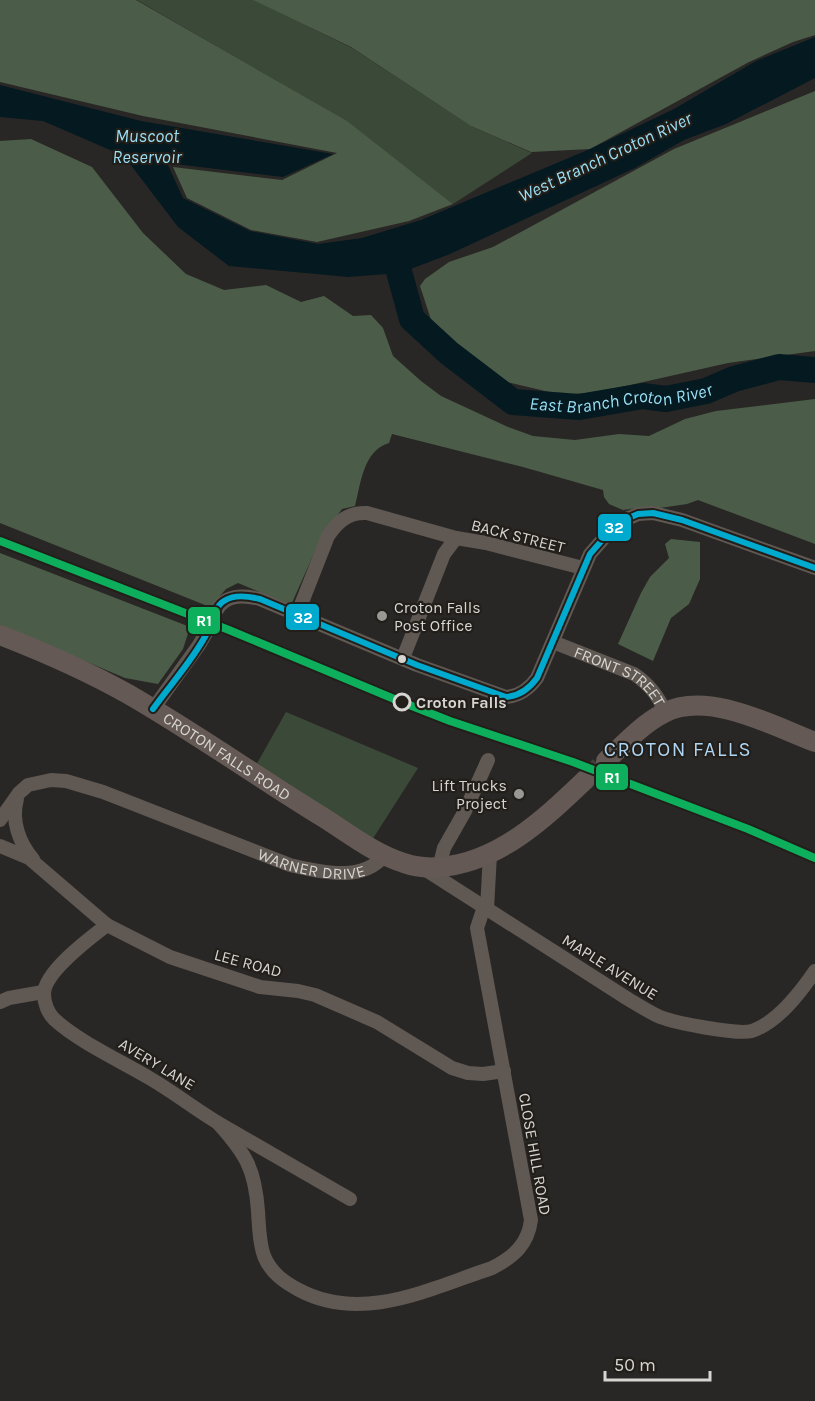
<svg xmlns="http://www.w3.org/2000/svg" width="815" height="1401" viewBox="0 0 815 1401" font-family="Karla,sans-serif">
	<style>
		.green { fill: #3b4a38 }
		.forest { fill: #4b5d48 }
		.water { fill: #041920 }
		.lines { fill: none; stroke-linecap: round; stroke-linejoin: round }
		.river { stroke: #041920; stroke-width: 26 }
		.secondary-tunnel { stroke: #43413f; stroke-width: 20; stroke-dasharray: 20 10; stroke-linecap: butt }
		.street { stroke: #605852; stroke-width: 14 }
		.secondary { stroke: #645954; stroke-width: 20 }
		.bus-1-casing { stroke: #221e19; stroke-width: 10 }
		.bus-1 { stroke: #00a9ce; stroke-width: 6 }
		.rail-1-casing { stroke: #221e19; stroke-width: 12 }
		.rail-1 { stroke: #0daf5c; stroke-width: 8 }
		.poi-dot { fill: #9a9895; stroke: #221e19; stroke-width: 2 }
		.bus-dot { fill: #d7d5d1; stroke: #221e19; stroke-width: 2 }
		.stop-dot { fill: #221e19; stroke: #d7d5d1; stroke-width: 3 }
		.labels { text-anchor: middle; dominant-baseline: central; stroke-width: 4.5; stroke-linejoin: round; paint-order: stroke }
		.street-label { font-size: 16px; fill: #d7d5d1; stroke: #221e19 }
		.poi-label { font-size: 16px; fill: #d7d5d1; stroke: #221e19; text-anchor: start }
		.stop-label { font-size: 16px; font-weight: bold; fill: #d7d5d1; stroke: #221e19; text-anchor: start }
		.water-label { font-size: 18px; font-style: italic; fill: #98dff5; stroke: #221e19 }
		.quarter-label { font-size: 20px; letter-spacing: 1.5px; fill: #aed6f4; stroke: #221e19 }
		.line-badge { stroke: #221e19; stroke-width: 2 }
		.badge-label { font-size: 16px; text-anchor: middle; font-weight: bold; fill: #fff }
	</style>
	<rect width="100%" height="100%" fill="#292725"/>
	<!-- green -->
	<g class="green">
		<path d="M137,0H254L352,48L473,127L532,153L453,204L346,121Z"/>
		<path d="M286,712L418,768L372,840L255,767Z"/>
	</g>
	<!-- forest -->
	<g class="forest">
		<path d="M0,0H136L347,121L453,204L409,221L317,242L251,230L187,198L173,167L282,180L337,153L143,116L0,82Z"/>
		<path d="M253,0H815V35L793,42L749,62L590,149L531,152L471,126L351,47Z"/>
		<path d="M815,91V351L728,363L599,392L562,395L499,380L459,353L434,329L420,286L425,279L449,262L493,247L674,149Z"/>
		<path d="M31,139L92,167L143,233L186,274L224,290L266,285L301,302L324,296L353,316L371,315L383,328L393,356L421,381L441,396L508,427L533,436L575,440L619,434L649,436L685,419L716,411L815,399V544L698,500L687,504L653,509L637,508L623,510L609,504L604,497L603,490L523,467L392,434L389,443C363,451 361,483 355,506L342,509L320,540L291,605L238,583L226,589L210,607L0,523V141Z"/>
		<path d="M671,539L700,542V579L689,604L671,618L653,661L618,644L641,593L650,577L669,558L665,544Z"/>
		<path d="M0,553L190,627L183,649L158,684L125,678L0,625Z"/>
	</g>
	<!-- water -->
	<path class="water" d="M815,37V78L726,124L684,140L635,168L450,254L400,273L348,277L229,266L178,227L124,156L43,121L0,117V85L141,121L333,154L283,177L167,163L183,198L250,231L318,244L362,238L421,220L590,149L674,109L756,61Z"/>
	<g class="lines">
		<!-- river -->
		<path class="river" id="s1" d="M405,249L394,253L412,319L449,353L513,402L579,407L643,396L666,399L706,391L734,379L779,367L815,370"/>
		<!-- secondary-tunnel -->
		<path class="secondary-tunnel" d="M585,780L606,761"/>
		<!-- street -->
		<g class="street">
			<path d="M216,611C225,594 243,595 260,599L417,665L506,697C520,696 529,689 537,678L590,554L611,530L624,520L638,514L653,513L682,520L815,568"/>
			<path d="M297,615L328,536C338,521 349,512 367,513L456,538L486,543L583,568"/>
			<path id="s2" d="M553,642L634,674C649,684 658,695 665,712"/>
			<path d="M403,658L444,554L456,538"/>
			<path d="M153,709L199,645L209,628"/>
			<path d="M17,799C11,820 19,843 33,859"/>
			<path id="s3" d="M0,820L19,793L28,785L51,780L66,781L103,792L290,865C321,872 362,883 385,855"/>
			<path d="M0,846L29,858L107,925L170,957L260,987L298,991L315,995L377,1022L452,1068L468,1073L483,1074L504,1071"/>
			<path d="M423,868L628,999C638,1005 649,1012 660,1017C676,1023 737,1035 752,1031C778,1022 800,993 815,971"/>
			<path d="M439,868L444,848L465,811L488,760"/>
			<path d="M107,925C90,938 44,972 44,994C44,1003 48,1013 54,1019C79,1042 121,1061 151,1079C175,1093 196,1110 220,1124C263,1149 307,1174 350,1199"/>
			<path d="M0,1002L9,998L43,992"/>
			<path d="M218,1123C246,1154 255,1169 258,1211C259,1226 259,1242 264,1256C271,1273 284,1282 299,1290C363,1324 431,1288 492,1268C513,1257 528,1245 531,1220L477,928L482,913L487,909L490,854"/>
		</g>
		<!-- secondary -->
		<g class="secondary">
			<path id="s4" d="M0,635C44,652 87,671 128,694C194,732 256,776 321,816C347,832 374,854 404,863C415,867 428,868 440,867C499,862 544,819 585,780"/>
			<path d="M606,761C624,744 642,724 664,713C708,690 773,726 815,742"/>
		</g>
		<defs>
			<path id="bus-1" d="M153,709C170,685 193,660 207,633C212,623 214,607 224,601C234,594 248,596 260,599L417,665L506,697C520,696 529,689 537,678L590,554L611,530L624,520L638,514L653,513L682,520L815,568"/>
		</defs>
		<!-- bus-1 casing -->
		<use href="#bus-1" class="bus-1-casing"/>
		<!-- bus-1 -->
		<use href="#bus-1" class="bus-1"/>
		<defs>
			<path id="rail-1" d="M0,541L229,630L399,701L450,721L573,762L748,829L815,858"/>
		</defs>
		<!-- rail-1 casing -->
		<use href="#rail-1" class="rail-1-casing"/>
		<!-- rail-1 -->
		<use href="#rail-1" class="rail-1"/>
	</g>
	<!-- markers -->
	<g class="poi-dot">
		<circle cx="382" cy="616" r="6"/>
		<circle cx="519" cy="794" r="6"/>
	</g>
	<circle class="bus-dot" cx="402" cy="659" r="5"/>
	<circle class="stop-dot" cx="402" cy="702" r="8"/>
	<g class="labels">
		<!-- street labels -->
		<g class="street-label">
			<text transform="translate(518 536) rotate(14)">BACK STREET</text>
			<text stroke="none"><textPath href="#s2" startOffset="76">FRONT STREET</textPath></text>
			<text stroke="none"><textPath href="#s4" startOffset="258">CROTON FALLS ROAD</textPath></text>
			<text stroke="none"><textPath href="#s3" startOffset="344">WARNER DRIVE</textPath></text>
			<text transform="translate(248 963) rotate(15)">LEE ROAD</text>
			<text transform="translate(610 967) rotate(32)">MAPLE AVENUE</text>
			<text transform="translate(157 1064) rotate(31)">AVERY LANE</text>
			<text transform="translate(535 1154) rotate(80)">CLOSE HILL ROAD</text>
		</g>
		<!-- poi labels -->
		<g class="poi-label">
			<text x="394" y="607">Croton Falls<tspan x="394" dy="18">Post Office</tspan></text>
			<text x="507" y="785" text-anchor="end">Lift Trucks<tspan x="507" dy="18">Project</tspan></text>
		</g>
		<!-- stop labels -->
		<g class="stop-label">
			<text x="416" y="702">Croton Falls</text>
		</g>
		<!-- water labels -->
		<g class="water-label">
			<text x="147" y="136">Muscoot<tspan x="147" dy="21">Reservoir</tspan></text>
			<text transform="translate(605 157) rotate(-25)">West Branch Croton River</text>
			<text stroke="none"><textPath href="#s1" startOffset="320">East Branch Croton River</textPath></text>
		</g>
		<!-- quarter labels -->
		<g class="quarter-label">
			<text x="678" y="749">CROTON FALLS</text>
		</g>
	</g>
	<g class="line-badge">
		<rect x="597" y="513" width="35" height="29" rx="6" fill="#00a9ce"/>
		<rect x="285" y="603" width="35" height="28" rx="6" fill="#00a9ce"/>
		<rect x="187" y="606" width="34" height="29" rx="6" fill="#0daf5c"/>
		<rect x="595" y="763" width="34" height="28" rx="6" fill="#0daf5c"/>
	</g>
	<g class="badge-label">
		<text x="614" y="533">32</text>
		<text x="303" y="623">32</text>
		<text x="204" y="626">R1</text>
		<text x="612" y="783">R1</text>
	</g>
	<!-- scale -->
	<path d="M605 1371v9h105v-9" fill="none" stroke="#d7d5d1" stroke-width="3"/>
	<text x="614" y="1371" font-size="18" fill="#d7d5d1" stroke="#221e19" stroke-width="4.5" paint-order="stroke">50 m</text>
</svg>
